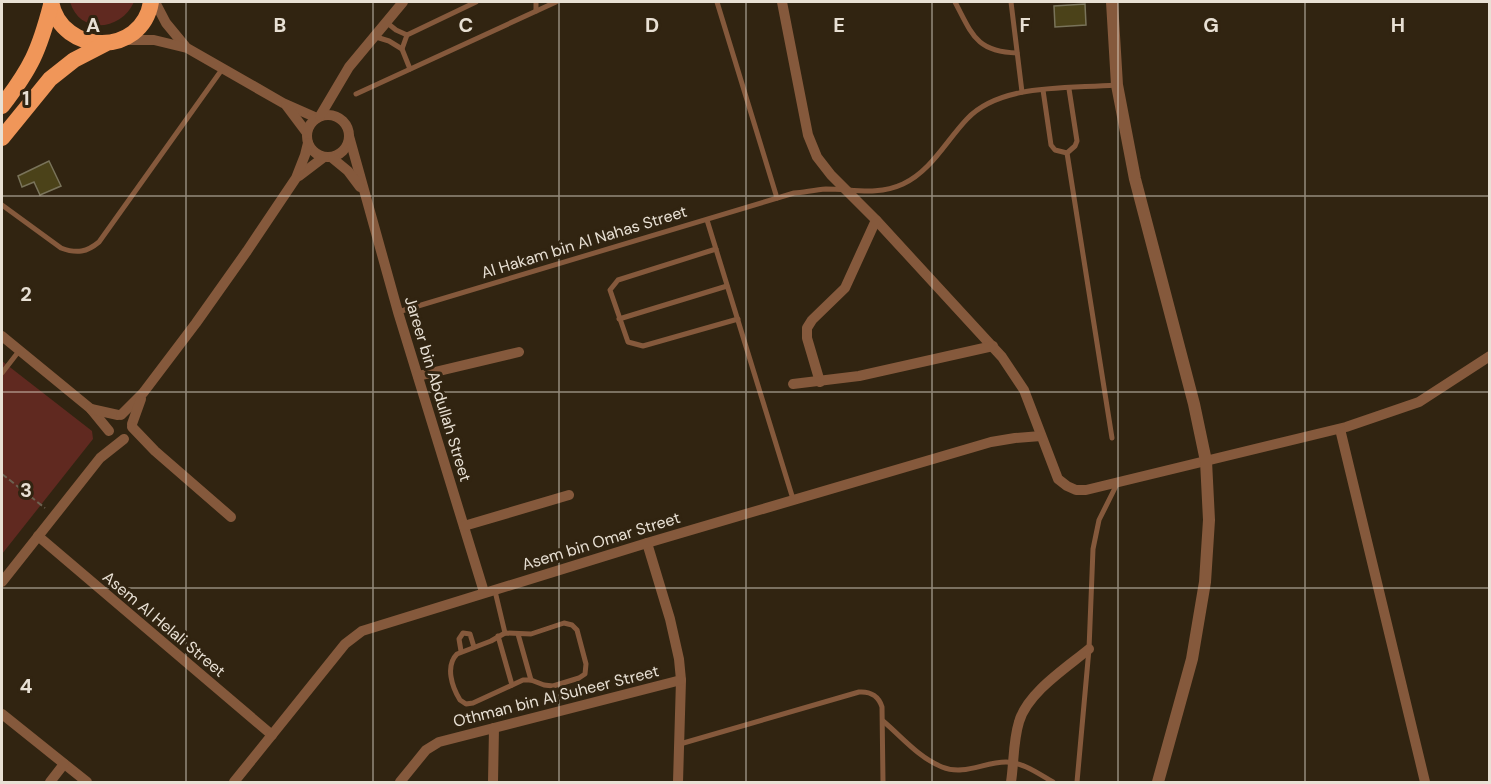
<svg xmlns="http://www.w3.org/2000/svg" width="1491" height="784" viewBox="0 0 1491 784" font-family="'DM Sans',sans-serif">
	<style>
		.green { fill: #602920 }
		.building { fill: #4b4219; stroke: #79735a; stroke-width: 1.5 }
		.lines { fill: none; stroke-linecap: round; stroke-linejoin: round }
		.path { stroke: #6c6150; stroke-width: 2; stroke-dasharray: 6 3; stroke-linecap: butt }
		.service { stroke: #85593c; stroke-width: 5 }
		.minor { stroke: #85593c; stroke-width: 10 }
		.tertiary { stroke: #85593c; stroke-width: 12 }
		.trunk { stroke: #f09659; stroke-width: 16 }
		.grid { fill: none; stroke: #e8e0d4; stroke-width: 1.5; stroke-opacity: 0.55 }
		.labels { text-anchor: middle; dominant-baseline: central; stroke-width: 6; stroke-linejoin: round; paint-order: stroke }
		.street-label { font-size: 16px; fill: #e8e0d4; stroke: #312411 }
		.grid-label { font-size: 20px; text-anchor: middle; font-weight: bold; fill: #e8e0d4; stroke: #312411; stroke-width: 6; stroke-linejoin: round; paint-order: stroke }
	</style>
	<rect width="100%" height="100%" fill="#312411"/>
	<!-- green -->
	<g class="green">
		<path d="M70,2H134C121,31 80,35 70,2Z"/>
		<path d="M2,361L92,431L93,439L2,554Z"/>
	</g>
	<!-- building -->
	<g class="building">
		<path d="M1085,4L1086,25L1055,27L1054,6Z"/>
		<path d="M49,161L61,186L40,195L34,182L22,187L18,176Z"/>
	</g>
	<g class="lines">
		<!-- path -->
		<path class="path" d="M2,474L45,508"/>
		<!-- service -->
		<g class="service">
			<path d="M536,2V11"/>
			<path d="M717,2L777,198"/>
			<path d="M955,2C972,34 976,52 1017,53"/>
			<path d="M1011,2L1022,92"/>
			<path d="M386,22L396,30L407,35"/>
			<path d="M376,37L389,41L402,49"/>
			<path d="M410,69L402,49L407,35L476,2"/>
			<path d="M1043,90L1051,145L1055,150L1067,153L1075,146L1077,141L1069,89"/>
			<path d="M356,94L556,2"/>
			<path d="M1067,153L1112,438"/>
			<path d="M2,205L61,248C77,254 87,252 99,242L223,68"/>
			<path d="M707,220L793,499"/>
			<path d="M716,249L618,280L610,290L628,342L643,346L738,319"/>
			<path d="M398,312L794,193C804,192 815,190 826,189C853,189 877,196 903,184C931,171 946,141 967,119C1001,83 1069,89 1115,85"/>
			<path d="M619,319L727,286"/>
			<path d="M2,373L19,351"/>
			<path d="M495,591L505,633"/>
			<path d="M564,623L572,625L577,630L586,664L585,674L579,678L553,686L544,685L531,680H523L473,703L466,704L460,700C452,687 445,666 457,654L491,641L505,633L531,634Z"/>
			<path d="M518,634L531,680"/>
			<path d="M498,636L512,685"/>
			<path d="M461,651L459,639L463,633L470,634L474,647"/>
			<path d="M883,721C902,737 918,757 942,767C964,776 984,762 1006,762C1023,762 1039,774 1053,782"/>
			<path d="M680,744L859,692C871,691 879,697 882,707L883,782"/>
			<path d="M1077,782L1089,649L1093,549L1099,520L1117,484"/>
		</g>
		<!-- minor -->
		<g class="minor">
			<path d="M155,2L166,23L185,46"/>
			<path d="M782,2L808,135L817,157L831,175L876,220L1002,357L1024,390L1058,479L1067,486L1076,490H1086L1346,427L1419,402L1490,356"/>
			<path d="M126,40H154L187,48L283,103L317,118"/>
			<path d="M286,105L307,133"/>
			<circle cx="328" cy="136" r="21"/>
			<path d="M320,116L349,67L403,2"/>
			<path d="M349,136L398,312L484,592"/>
			<path d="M331,157L348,171L360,187"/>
			<path d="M299,176L324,157"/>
			<path d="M2,336L91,409L109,431"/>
			<path d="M418,376L519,352"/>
			<path d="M820,382L807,338V328L812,320L845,288L876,220"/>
			<path d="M793,384L859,376L993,346"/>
			<path d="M91,409L118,415"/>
			<path d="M121,415L143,393L196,323L247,251L296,178L305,155L308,143"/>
			<path d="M132,424L141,399"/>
			<path d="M132,427L155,451L231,517"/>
			<path d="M1340,429L1425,782"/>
			<path d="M464,526L569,495"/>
			<path d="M38,536L272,735"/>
			<path d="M647,543L670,619L679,659L681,680L678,782"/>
			<path d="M2,582L100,458L124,439"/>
			<path d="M2,714L87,782"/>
			<path d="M50,782L64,764"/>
			<path d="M234,782L345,644L362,631L647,543L991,442L1015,438L1041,436"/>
			<path d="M400,782L426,750L439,742L681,680"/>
			<path d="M493,782L494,728"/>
			<path d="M1011,782C1014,763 1013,741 1019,722C1027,693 1066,668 1089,649"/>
		</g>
		<!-- tertiary -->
		<path class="tertiary" d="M1112,2L1117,85L1135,179L1194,404L1206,461L1209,520L1205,582L1192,659L1158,782"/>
		<!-- trunk -->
		<g class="trunk">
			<path d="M51,2C62,56 142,57 151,2"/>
			<path d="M2,106C31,68 39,51 51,5"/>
			<path d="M2,138L50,79L74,60L105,44"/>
		</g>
	</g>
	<!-- grid -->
	<path class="grid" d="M186,2V782M373,2V782M559,2V782M746,2V782M932,2V782M1118,2V782M1305,2V782M2,196H1490M2,392H1490M2,588H1490"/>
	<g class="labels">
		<!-- street labels -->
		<g class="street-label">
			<text transform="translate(584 242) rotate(-17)">Al Hakam bin Al Nahas Street</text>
			<text transform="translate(438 389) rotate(73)">Jareer bin Abdullah Street</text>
			<text transform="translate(601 541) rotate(-17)">Asem bin Omar Street</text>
			<text transform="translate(164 624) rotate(40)">Asem Al Helali Street</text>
			<text transform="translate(556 696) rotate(-14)">Othman bin Al Suheer Street</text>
		</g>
	</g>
	<g class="grid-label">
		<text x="93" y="32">A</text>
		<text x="280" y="32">B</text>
		<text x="466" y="32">C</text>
		<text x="652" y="32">D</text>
		<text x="839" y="32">E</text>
		<text x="1025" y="32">F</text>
		<text x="1211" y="32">G</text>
		<text x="1398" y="32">H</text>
		<text x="26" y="105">1</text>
		<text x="26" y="301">2</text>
		<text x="26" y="497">3</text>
		<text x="26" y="693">4</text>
	</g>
	<!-- border -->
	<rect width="1491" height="784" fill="none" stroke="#e8e0d4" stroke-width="6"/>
</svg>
